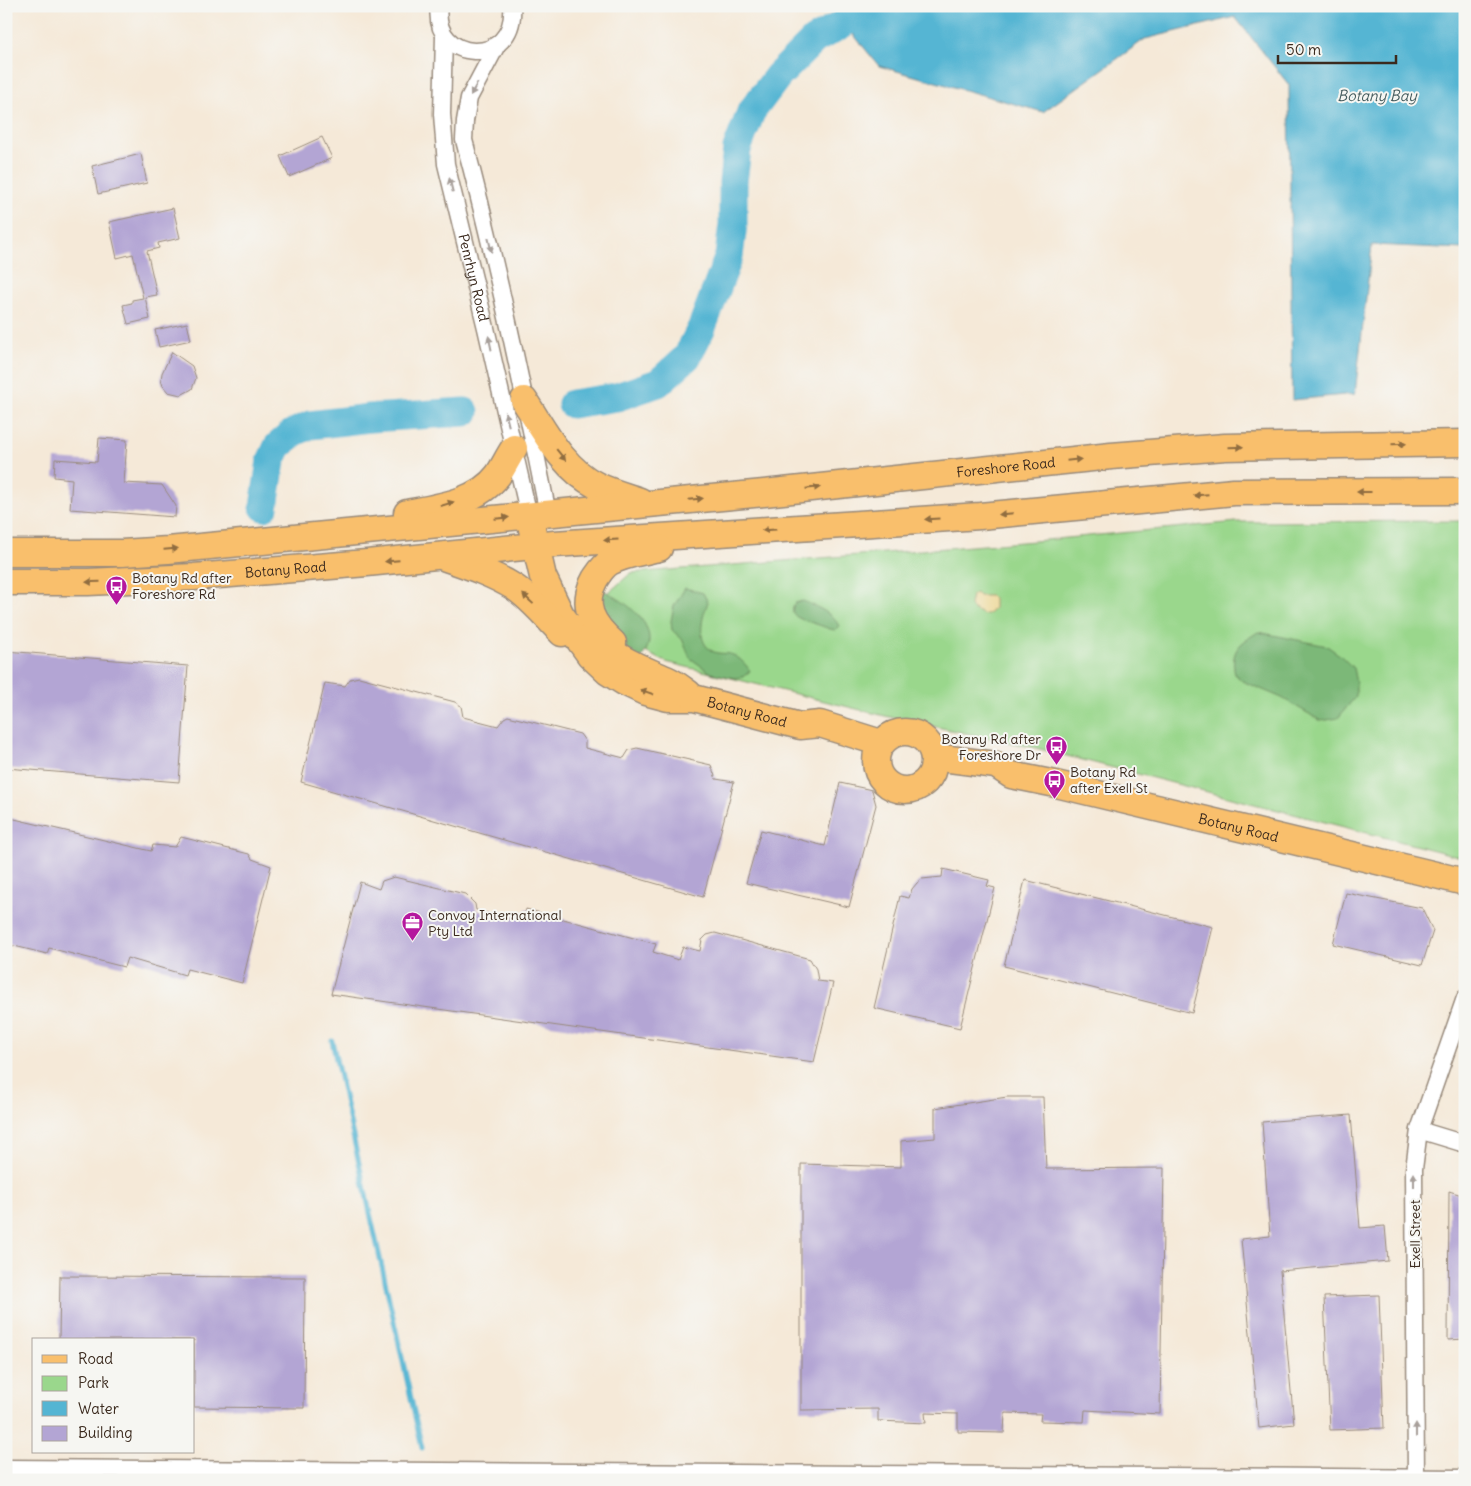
<svg xmlns="http://www.w3.org/2000/svg" width="1471" height="1486" viewBox="0 0 1471 1486" font-family="Delius,sans-serif">
	<style>
		.green { fill: #9ad78c; stroke: #6a8055 }
		.forest { fill: #7bb878; stroke: #5b714b }
		.sand { fill: #eeda9e; stroke: #94825e }
		.water { fill: #54b5d3; stroke: #487078 }
		.lines { fill: none; stroke-linecap: round; stroke-linejoin: round }
		.stream { stroke: #54b5d3; stroke-width: 5 }
		.river { stroke: #54b5d3; stroke-width: 29 }
		.building { fill: #b3a5d4 }
		.minor-casing { stroke: #988a7b; stroke-width: 19 }
		.primary-casing { stroke: #988a7b; stroke-width: 29 }
		.minor { stroke: #fff; stroke-width: 16 }
		.primary { stroke: #f9bf6c; stroke-width: 26 }
		.oneway { fill: #a79f9a }
		.oneway2 { fill: #906d41 }
		.labels { text-anchor: middle; dominant-baseline: central; stroke-width: 4; stroke-linejoin: round; paint-order: stroke }
		.street-label { font-size: 14px; fill: #3b2a1e; stroke: #f6f6f2 }
		.poi-label { font-size: 14px; fill: #3b2a1e; stroke: #f6f6f2; text-anchor: start }
		.water-label { font-size: 15px; font-style: italic; fill: #445b5d; stroke: #f6f6f2 }
	</style>
	<rect width="100%" height="100%" fill="#f6f6f2"/>
	<filter id="ink" filterUnits="userSpaceOnUse"><feTurbulence type="fractalNoise" baseFrequency=".02" numOctaves="2"/><feDisplacementMap in="SourceGraphic" scale="10" xChannelSelector="R" yChannelSelector="G"/><feConvolveMatrix kernelMatrix="1 2 1 2 8 2 1 2 1" color-interpolation-filters="sRGB"/></filter>
	<filter id="wash" filterUnits="userSpaceOnUse"><feTurbulence type="fractalNoise" baseFrequency=".0096" numOctaves="4" result="noise"/><feDisplacementMap in="SourceGraphic" scale="20" xChannelSelector="R" yChannelSelector="G"/><feGaussianBlur stdDeviation="1.12" result="paint"/><feColorMatrix in="noise" values="0 0 0 0 0 0 0 0 0 0 0 0 0 0 0 0 0 1.4 0 .05"/><feComposite in="paint" operator="in"/></filter>
	<g filter="url(#wash)">
		<rect width="100%" height="100%" fill="#f5e9d8"/>
		<!-- green -->
		<path class="green" d="M1465,521V858L1036,748L885,716L666,662L637,648L607,594L631,573L1035,541L1237,522Z"/>
		<!-- forest -->
		<g class="forest">
			<path d="M685,588L703,593L708,602C702,617 695,643 714,652C719,654 725,653 730,654C738,656 746,664 750,671L743,677L734,678L711,673L690,658L682,639L672,630L671,621L674,606Z"/>
			<path d="M603,590C627,602 667,630 640,659L621,648L596,594Z"/>
			<path d="M803,601C817,607 833,613 839,626L835,630C828,629 823,626 816,624C805,620 786,618 795,603Z"/>
			<path d="M1258,632L1327,646L1341,656L1353,668L1356,683V696L1338,718L1321,721L1282,698L1242,681L1235,674C1230,650 1239,644 1258,632Z"/>
		</g>
		<!-- sand -->
		<path class="sand" d="M976,593L979,596H991L994,598V608L990,613L984,615L971,608L970,604L972,595Z"/>
		<!-- water -->
		<path class="water" d="M835,6H1465V249L1372,245L1355,394L1292,400L1289,85L1235,17L1145,39L1043,112L879,66L844,23Z"/>
		<g class="lines">
			<!-- stream -->
			<path class="stream" d="M332,1041L422,1448"/>
			<!-- river -->
			<g class="river">
				<path d="M572,404L617,397L658,383L687,357L702,327L729,256L733,224V182L737,149L751,112L778,76L814,40L844,23"/>
				<path d="M264,507L271,461L278,446L293,433L310,425L370,418L465,412"/>
			</g>
		</g>
		<g id="blocks">
			<!-- building -->
			<g class="building">
				<path d="M322,137L332,158L289,177L280,156Z"/>
				<path d="M141,154L147,183L98,194L92,166Z"/>
				<path d="M173,208L180,238L158,243L159,248L147,251L157,295L145,297L150,319L128,324L123,305L132,303V300L143,298L133,254L117,258L109,222Z"/>
				<path d="M187,323L191,340L159,347L155,330Z"/>
				<path d="M172,352L192,366L196,378L192,389L181,395L168,392L163,386L161,380L162,373Z"/>
				<path d="M99,438L127,440L124,483L162,485L176,506L175,517L70,509L72,479L54,477L55,459L97,462Z"/>
				<path d="M6,651L188,666L179,782L6,768Z"/>
				<path d="M359,677L455,702L461,706L463,717L498,726L504,718L508,716L580,734L585,741V748L624,758L629,750L637,748L711,765L716,779L734,782L703,897L301,782L325,683L345,686L350,679Z"/>
				<path d="M840,783L872,790L876,805L849,907L746,883L761,830L825,846Z"/>
				<path d="M6,817L151,851L153,845L175,847L181,837L249,854L252,859L271,866L242,983L187,969L185,975L127,958L124,967L49,948L47,954L6,944Z"/>
				<path d="M943,869L989,880L987,886L995,888L960,1028L874,1008L900,896L909,898L912,889L917,883L922,879L942,877Z"/>
				<path d="M394,877L465,894L475,904L476,910L512,920L514,914L525,916L526,909L656,944L653,952L678,960L683,947L700,951L702,940L707,935L715,933L810,959L816,969L818,981L833,983L814,1062L331,994L360,882L379,889L382,881Z"/>
				<path d="M1025,880L1213,927L1192,1013L1004,966Z"/>
				<path d="M1346,893L1422,908L1433,931L1422,965L1333,944Z"/>
				<path d="M1007,1097H1043L1046,1169L1164,1168L1160,1414L1085,1410L1084,1422L1040,1421L1041,1414L1005,1413L1004,1433L958,1432V1414L925,1413L926,1423L878,1421V1409L801,1410V1164L901,1167V1141L935,1138V1108Z"/>
				<path d="M1351,1115L1360,1228L1385,1226L1388,1261L1280,1271L1294,1424L1259,1428L1241,1239L1270,1236L1262,1122Z"/>
				<path d="M1449,1191L1465,1196V1339L1448,1340Z"/>
				<path d="M60,1276L305,1277L304,1408L194,1407V1340H59Z"/>
				<path d="M1379,1295L1384,1428L1330,1430L1324,1297Z"/>
			</g>
		</g>
	</g>
	<g filter="url(#ink)">
		<use href="#blocks" fill-opacity="0" stroke="#988a7b" stroke-width="1"/>
		<g class="lines">
			<defs>
				<g id="minor">
					<path d="M439,6C431,64 517,68 512,6"/>
					<path id="s1" d="M444,36L442,114L446,164L486,328L529,516"/>
					<path d="M497,45L469,98L465,121L464,140C497,264 523,389 548,514"/>
					<path d="M1419,1130L1465,1144"/>
					<path d="M6,1468L1465,1478"/>
					<path d="M1416,1478L1414,1169L1419,1130L1465,998"/>
				</g>
				<g id="primary">
					<path d="M524,400C544,430 562,468 596,485C610,492 625,496 640,501"/>
					<path d="M407,513C439,507 478,502 498,475C504,466 508,457 514,448"/>
					<path id="s2" d="M532,529L543,577L561,615L590,655L608,672L624,682L645,692L668,698H694L800,726L820,724L881,743"/>
					<path id="s3" d="M6,553H122L168,550L764,493L1111,456L1225,447L1465,443"/>
					<path d="M446,558C469,566 493,574 514,587C532,599 547,618 562,633"/>
					<path id="s4" d="M6,582H88L194,577L367,563L554,544L980,516L1234,492L1465,491"/>
					<path d="M593,633C611,658 641,668 668,680C675,683 682,689 688,693"/>
					<path d="M613,643C593,625 580,606 595,579C599,573 603,566 610,562C624,554 643,552 659,548"/>
					<circle cx="905" cy="761" r="29"/>
					<path id="s5" d="M934,757L996,765L1011,775L1056,784L1465,882"/>
				</g>
			</defs>
			<!-- minor casing -->
			<use href="#minor" class="minor-casing"/>
			<!-- primary casing -->
			<use href="#primary" class="primary-casing"/>
			<!-- minor -->
			<use href="#minor" class="minor"/>
			<!-- primary -->
			<use href="#primary" class="primary"/>
		</g>
		<!-- one-way arrows -->
		<defs><path id="oneway-solid" d="M-6-.8H1V-3.2L6.5 0L1 3.2V.8H-6Z" transform="scale(1.25)"/></defs>
		<g class="oneway">
			<use href="#oneway-solid" transform="translate(474 89) rotate(119)"/>
			<use href="#oneway-solid" transform="translate(451 185) rotate(-104)"/>
			<use href="#oneway-solid" transform="translate(490 245) rotate(77)"/>
			<use href="#oneway-solid" transform="translate(490 343) rotate(-102)"/>
			<use href="#oneway-solid" transform="translate(507 419) rotate(-104)"/>
			<use href="#oneway-solid" transform="translate(1414 1180) rotate(-90)"/>
			<use href="#oneway-solid" transform="translate(1416 1430) rotate(-90)"/>
		</g>
		<g class="oneway2">
			<use href="#oneway-solid" transform="translate(1399 444) rotate(-1)"/>
			<use href="#oneway-solid" transform="translate(1236 447) rotate(-1)"/>
			<use href="#oneway-solid" transform="translate(561 455) rotate(51)"/>
			<use href="#oneway-solid" transform="translate(1074 460) rotate(-6)"/>
			<use href="#oneway-solid" transform="translate(813 488) rotate(-6)"/>
			<use href="#oneway-solid" transform="translate(1364 492) rotate(180)"/>
			<use href="#oneway-solid" transform="translate(1201 495) rotate(175)"/>
			<use href="#oneway-solid" transform="translate(696 499) rotate(-5)"/>
			<use href="#oneway-solid" transform="translate(447 504) rotate(-17)"/>
			<use href="#oneway-solid" transform="translate(1006 514) rotate(175)"/>
			<use href="#oneway-solid" transform="translate(502 518) rotate(-5)"/>
			<use href="#oneway-solid" transform="translate(932 519) rotate(176)"/>
			<use href="#oneway-solid" transform="translate(769 530) rotate(176)"/>
			<use href="#oneway-solid" transform="translate(611 540) rotate(176)"/>
			<use href="#oneway-solid" transform="translate(171 549) rotate(-5)"/>
			<use href="#oneway-solid" transform="translate(392 561) rotate(175)"/>
			<use href="#oneway-solid" transform="translate(93 582) rotate(178)"/>
			<use href="#oneway-solid" transform="translate(528 599) rotate(-137)"/>
			<use href="#oneway-solid" transform="translate(647 692) rotate(-161)"/>
		</g>
	</g>
	<!-- icons -->
	<defs>
		<symbol id="bus-pin" viewBox="-11 -11 22 30"><path d="M0 17L-7.5 6A9.5 9.5 0 1 1 7.5 6Z" fill="#b5179e" stroke="#f6f6f2"/><path d="M-5-6H5V4H4V6H2V4H-2V6H-4V4H-5ZM-3.5-4V0h7V-4ZM-3.5 1.2v1.5H-2V1.2ZM2 1.2v1.5H3.5V1.2Z" fill="#fff"/></symbol>
		<symbol id="office-pin" viewBox="-11 -11 22 30"><path d="M0 17L-7.5 6A9.5 9.5 0 1 1 7.5 6Z" fill="#b5179e" stroke="#f6f6f2"/><path d="M-6-3h4V-5.5h4V-3h4V5H-6ZM-1-4.5V-3h2v-1.5ZM-6 0V1H6V0Z" fill="#fff"/></symbol>
	</defs>
	<g fill-rule="evenodd">
		<use href="#bus-pin" x="104" y="574" width="25" height="34"/>
		<use href="#bus-pin" x="1044" y="734" width="25" height="34"/>
		<use href="#bus-pin" x="1042" y="768" width="25" height="34"/>
		<use href="#office-pin" x="400" y="910" width="25" height="34"/>
	</g>
	<g class="labels">
		<!-- street labels -->
		<g class="street-label">
			<text stroke="none"><textPath href="#s1" startOffset="245">Penrhyn Road</textPath></text>
			<text stroke="none"><textPath href="#s3" startOffset="1004">Foreshore Road</textPath></text>
			<text stroke="none"><textPath href="#s4" startOffset="280">Botany Road</textPath></text>
			<text stroke="none"><textPath href="#s2" startOffset="312">Botany Road</textPath></text>
			<text stroke="none"><textPath href="#s5" startOffset="314">Botany Road</textPath></text>
			<text transform="translate(1415 1234) rotate(-90)">Exell Street</text>
		</g>
		<!-- poi labels -->
		<g class="poi-label">
			<text x="132" y="578">Botany Rd after<tspan x="132" dy="16">Foreshore Rd</tspan></text>
			<text x="1041" y="739" text-anchor="end">Botany Rd after<tspan x="1041" dy="16">Foreshore Dr</tspan></text>
			<text x="1070" y="772">Botany Rd<tspan x="1070" dy="16">after Exell St</tspan></text>
			<text x="428" y="915">Convoy International<tspan x="428" dy="16">Pty Ltd</tspan></text>
		</g>
		<!-- water labels -->
		<g class="water-label">
			<text x="1377" y="95">Botany Bay</text>
		</g>
	</g>
	<!-- margin -->
	<rect width="1471" height="1486" fill="none" stroke="#f6f6f2" stroke-width="25"/>
	<!-- legend -->
	<rect x="32" y="1338" width="162" height="115" fill="#f6f6f2" stroke="#aba49d"/>
	<rect x="42" y="1355" width="25" height="8" fill="#f9bf6c" stroke="#aba49d"/>
	<text x="78" y="1364" font-size="15" fill="#3b2a1e">Road</text>
	<rect x="42" y="1376" width="25" height="15" fill="#9ad78c" stroke="#aba49d"/>
	<text x="78" y="1388" font-size="15" fill="#3b2a1e">Park</text>
	<rect x="42" y="1401" width="25" height="15" fill="#54b5d3" stroke="#aba49d"/>
	<text x="78" y="1414" font-size="15" fill="#3b2a1e">Water</text>
	<rect x="42" y="1426" width="25" height="15" fill="#b3a5d4" stroke="#aba49d"/>
	<text x="78" y="1438" font-size="15" fill="#3b2a1e">Building</text>
	<!-- scale -->
	<path d="M1278 55v8h118v-8" fill="none" stroke="#3b2a1e" stroke-width="2.5"/>
	<text x="1286" y="55" font-size="15" fill="#3b2a1e" stroke="#f6f6f2" stroke-width="4" paint-order="stroke">50 m</text>
</svg>
